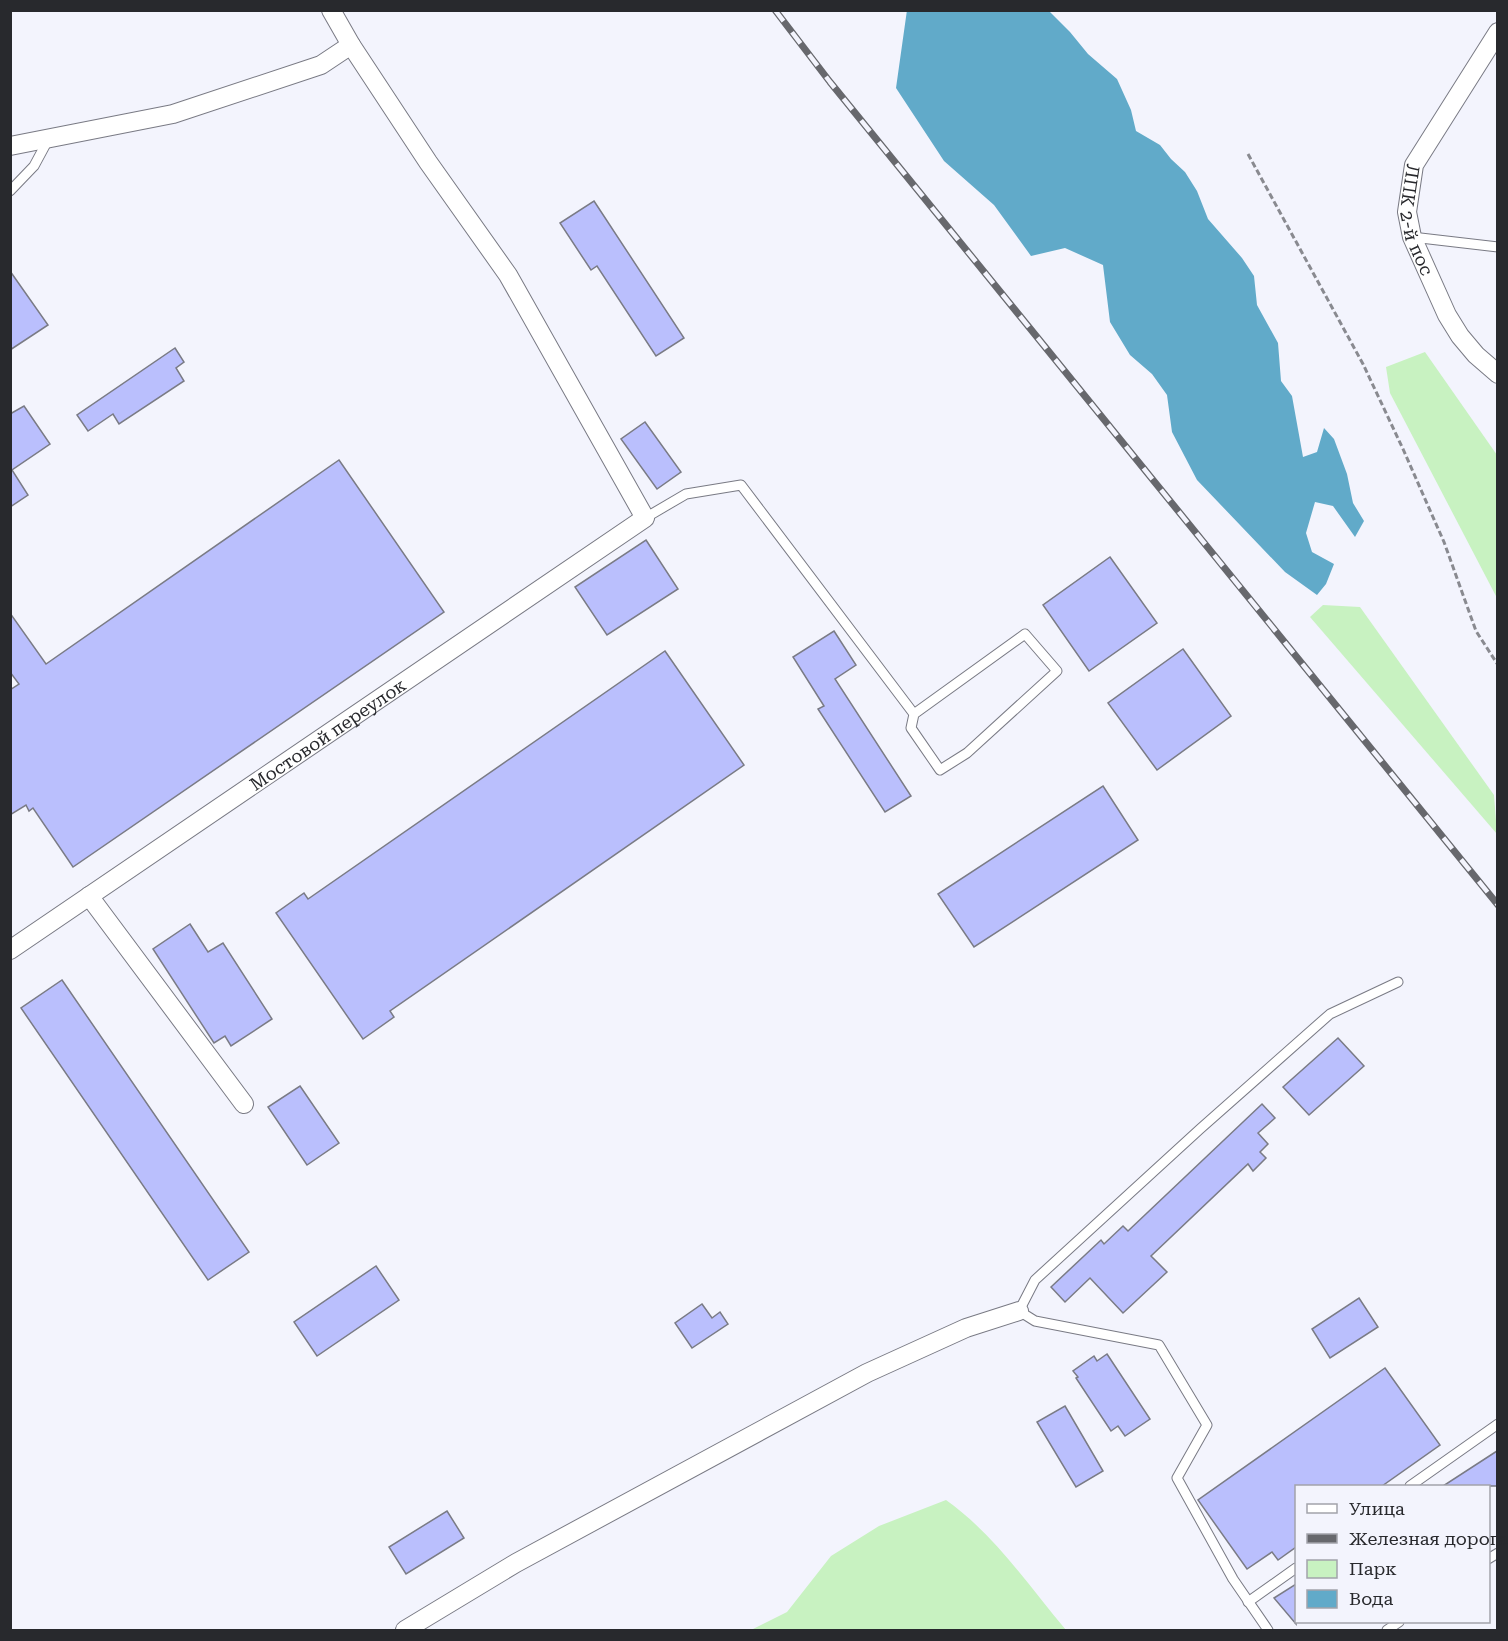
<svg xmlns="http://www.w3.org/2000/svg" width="1508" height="1641" viewBox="0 0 1508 1641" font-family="'Roboto Serif',serif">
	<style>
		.green { fill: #c8f2c1 }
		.water { fill: #61aac9 }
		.building { fill: #babffd; stroke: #7a7b85; stroke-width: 1.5 }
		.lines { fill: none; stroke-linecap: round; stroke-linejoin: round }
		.service-casing { stroke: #797a84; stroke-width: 11 }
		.minor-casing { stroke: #797a84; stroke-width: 20 }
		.path { stroke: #898a90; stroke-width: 3; stroke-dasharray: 6 3; stroke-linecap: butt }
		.service { stroke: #fff; stroke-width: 9 }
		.minor { stroke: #fff; stroke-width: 18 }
		.rail-casing { stroke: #67686d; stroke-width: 7 }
		.rail { stroke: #f3f4fd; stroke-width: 4.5; stroke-dasharray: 14; stroke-linecap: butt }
		.labels { text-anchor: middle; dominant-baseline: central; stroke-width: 4.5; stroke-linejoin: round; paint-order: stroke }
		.street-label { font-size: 18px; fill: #28292d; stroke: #f3f4fd }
	</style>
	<rect width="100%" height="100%" fill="#f3f4fd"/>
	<!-- green -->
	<g class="green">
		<path d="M1425,352L1497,455V598L1390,393L1386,367Z"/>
		<path d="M1323,605L1360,607L1494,795L1497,834L1310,617Z"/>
		<path d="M946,1500C994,1534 1029,1586 1066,1630H751L787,1612L831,1556L879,1526Z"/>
	</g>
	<!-- water -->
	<path class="water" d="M907,10L1049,11L1070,32L1088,54L1117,79L1131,110L1136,131L1160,145L1171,159L1185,172L1197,191L1208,219L1242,258L1254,276L1257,305L1278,343L1281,381L1292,396L1303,457L1317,452L1324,428L1334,439L1347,474L1353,503L1364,521L1355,537L1333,506L1315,502L1306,533L1312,552L1334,564L1326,584L1317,595L1285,572L1197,480L1172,432L1167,395L1152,374L1130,355L1110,322L1103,265L1065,248L1031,256L994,205L944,161L896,88Z"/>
	<!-- building -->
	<g class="building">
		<path d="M594,201L684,338L656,356L597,266L591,270L560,223Z"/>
		<path d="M10,271L48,325L10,350Z"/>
		<path d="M175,348L184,362L176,368L184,381L119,424L113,414L88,431L77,415Z"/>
		<path d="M24,406L50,444L12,470L28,495L10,507V414Z"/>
		<path d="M645,422L681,472L657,489L621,439Z"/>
		<path d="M339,460L444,612L73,867L33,808L29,811L26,805L10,815V690L19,684L10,672V613L46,664Z"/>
		<path d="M646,540L678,589L607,635L575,587Z"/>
		<path d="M1110,557L1157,623L1089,671L1043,605Z"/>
		<path d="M834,631L856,665L835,679L911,796L885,812L818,709L824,706L793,657Z"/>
		<path d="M1183,649L1231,716L1157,770L1108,703Z"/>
		<path d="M665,651L744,765L390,1011L394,1017L363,1039L276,913L304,893L308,899Z"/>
		<path d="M1103,786L1138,840L974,947L938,894Z"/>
		<path d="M190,924L208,952L223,943L272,1019L231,1046L225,1036L214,1043L153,949Z"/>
		<path d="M62,980L249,1252L208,1280L21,1008Z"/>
		<path d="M1338,1038L1364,1066L1309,1115L1283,1087Z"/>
		<path d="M300,1086L339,1143L307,1165L268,1107Z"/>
		<path d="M1262,1104L1275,1118L1258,1133L1268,1144L1260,1152L1266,1158L1253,1171L1248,1164L1151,1256L1167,1272L1123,1313L1090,1278L1065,1302L1051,1287L1101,1240L1104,1244L1123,1226L1128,1231Z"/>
		<path d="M376,1266L399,1300L317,1356L294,1322Z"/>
		<path d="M1359,1298L1378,1327L1330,1358L1312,1329Z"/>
		<path d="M702,1304L712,1318L720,1312L728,1324L692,1348L675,1323Z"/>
		<path d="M1107,1354L1150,1419L1125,1436L1118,1426L1111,1431L1076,1378L1078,1377L1073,1371L1094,1356L1097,1361Z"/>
		<path d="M1385,1368L1440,1445L1382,1486H1296V1547L1278,1560L1272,1552L1247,1569L1198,1500Z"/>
		<path d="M1065,1406L1103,1471L1076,1487L1037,1422Z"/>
		<path d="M1497,1451V1486H1443Z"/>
		<path d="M447,1511L464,1538L406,1574L389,1547Z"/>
		<path d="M1296,1584V1624L1274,1598Z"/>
	</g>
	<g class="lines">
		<defs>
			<g id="service">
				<path d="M10,191L34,166L48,140"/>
				<path d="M1412,237L1498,247"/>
				<path d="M645,518L686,494L741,485L914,714L911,728L940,770L967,753L1057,671L1025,634L914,714"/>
				<path d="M1410,1486L1498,1424"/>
				<path d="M1488,1559L1498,1553"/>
				<path d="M1248,1602L1296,1568"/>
				<path d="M1268,1630L1233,1579L1177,1478L1207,1425L1159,1345L1035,1321L1019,1311L1035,1280L1200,1129L1330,1014L1398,982"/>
				<path d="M1387,1630L1399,1622"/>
			</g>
			<g id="minor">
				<path id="s1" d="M1498,32L1414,165L1407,212L1412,237L1447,315L1460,336L1476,355L1498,374"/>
				<path d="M10,146L173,114L321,65L351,45"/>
				<path d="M89,896L244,1104"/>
				<path id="s2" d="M10,950L645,518L508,275L428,162L351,45L331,10"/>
				<path d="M405,1630L516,1563L867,1373L966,1328L1019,1311"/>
			</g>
		</defs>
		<!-- service casing -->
		<use href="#service" class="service-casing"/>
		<!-- minor casing -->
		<use href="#minor" class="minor-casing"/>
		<!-- path -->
		<path class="path" d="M1248,154L1363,364L1403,449L1444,542L1476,631L1498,665"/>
		<!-- service -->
		<use href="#service" class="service"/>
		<!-- minor -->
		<use href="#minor" class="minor"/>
		<defs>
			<path id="rail" d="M775,10L830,82L1498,905"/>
		</defs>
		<!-- rail casing -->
		<use href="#rail" class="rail-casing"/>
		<!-- rail -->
		<use href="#rail" class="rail"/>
	</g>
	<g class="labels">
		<!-- street labels -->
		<g class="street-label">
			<text stroke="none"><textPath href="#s1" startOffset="214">ЛПК 2-й пос</textPath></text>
			<text stroke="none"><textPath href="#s2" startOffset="384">Мостовой переулок</textPath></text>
		</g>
	</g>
	<!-- border -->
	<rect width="1508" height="1641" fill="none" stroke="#28292d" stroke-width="24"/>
	<!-- legend -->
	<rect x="1295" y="1485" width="195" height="138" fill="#f3f4fd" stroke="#a2a3aa" stroke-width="1.5"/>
	<rect x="1307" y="1504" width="30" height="9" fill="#ffffff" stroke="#a2a3aa" stroke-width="1.5"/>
	<text x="1349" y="1515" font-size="18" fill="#28292d">Улица</text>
	<rect x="1307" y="1534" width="30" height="9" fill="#67686d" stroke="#a2a3aa" stroke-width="1.5"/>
	<text x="1349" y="1545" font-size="18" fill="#28292d">Железная дорога</text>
	<rect x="1307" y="1560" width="30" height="18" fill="#c8f2c1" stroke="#a2a3aa" stroke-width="1.5"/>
	<text x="1349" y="1575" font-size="18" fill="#28292d">Парк</text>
	<rect x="1307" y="1590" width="30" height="18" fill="#61aac9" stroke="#a2a3aa" stroke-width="1.5"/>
	<text x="1349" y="1605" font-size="18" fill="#28292d">Вода</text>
</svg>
